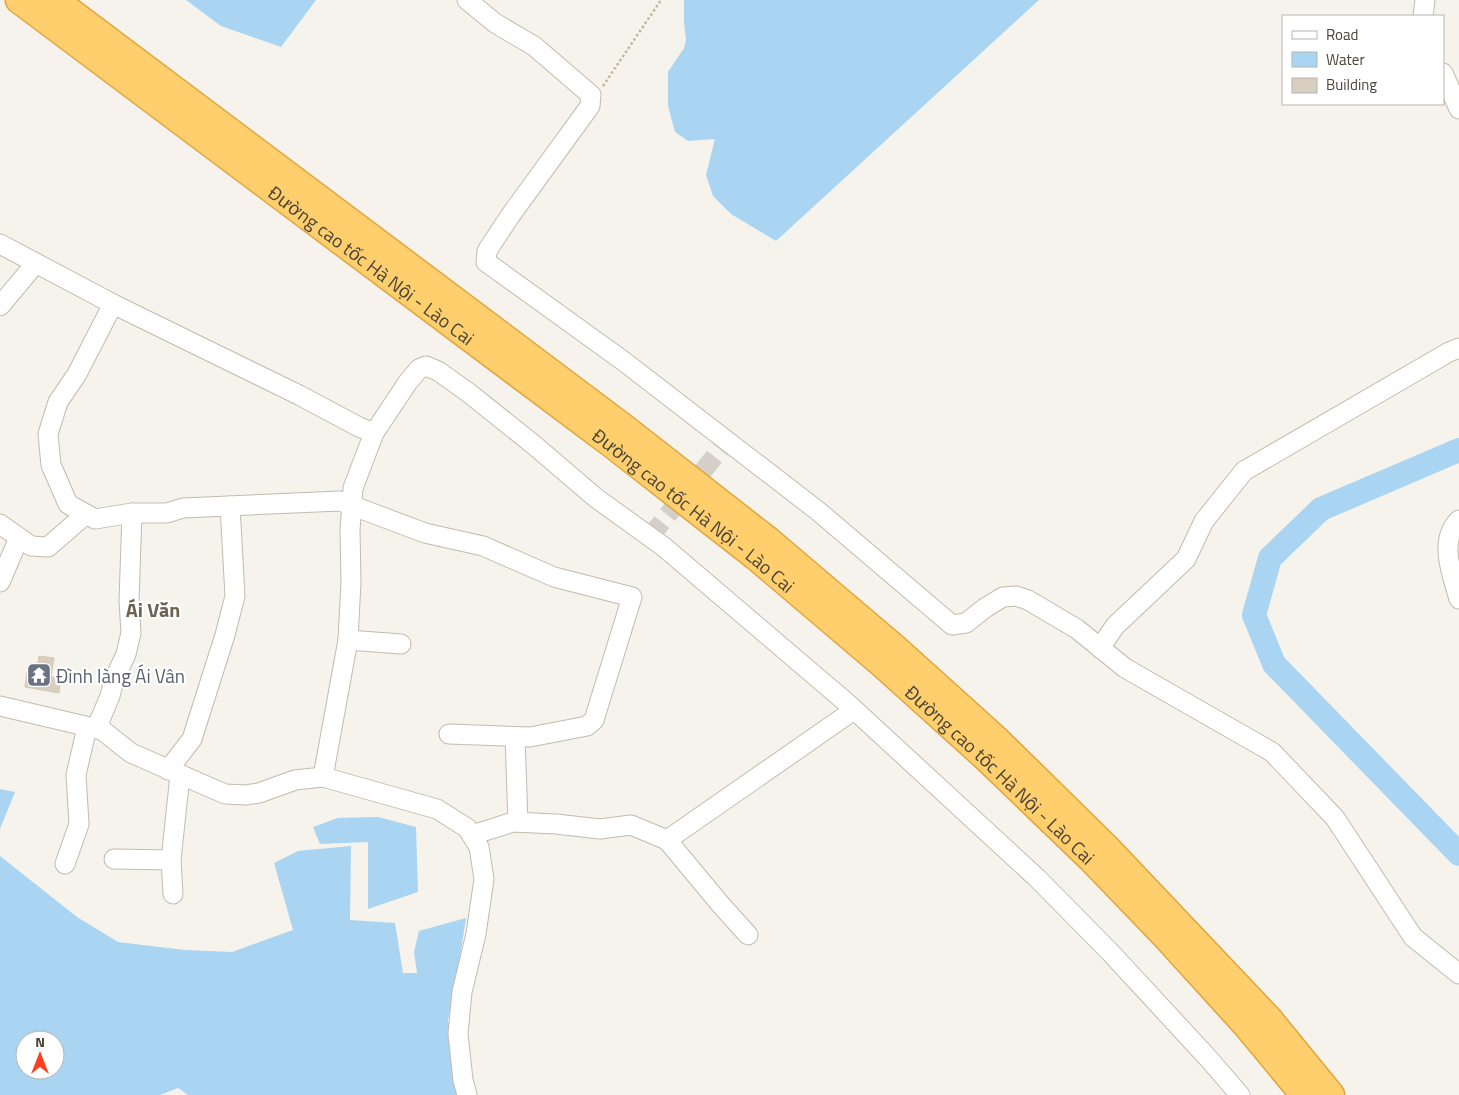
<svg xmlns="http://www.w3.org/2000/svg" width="1459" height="1095" viewBox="0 0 1459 1095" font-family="'Titillium Web',sans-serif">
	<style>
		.water { fill: #a9d4f2; fill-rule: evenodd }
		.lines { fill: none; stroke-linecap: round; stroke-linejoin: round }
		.river { stroke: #a9d4f2; stroke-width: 24 }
		.building { fill: #d8cfc1; stroke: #d3c7b4 }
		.minor-tunnel { stroke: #d4d0c8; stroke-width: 19; stroke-dasharray: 19 9; stroke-linecap: butt }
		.minor-casing { stroke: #c2bbae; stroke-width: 21 }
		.highway-casing { stroke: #e0a43c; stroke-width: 29 }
		.path { stroke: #c4b79f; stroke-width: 2.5; stroke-dasharray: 2.5 2.5; stroke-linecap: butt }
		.minor { stroke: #fff; stroke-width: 19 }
		.highway { stroke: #ffcf6e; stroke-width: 26 }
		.labels { text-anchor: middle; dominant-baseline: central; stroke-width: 4.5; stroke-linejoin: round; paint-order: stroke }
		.street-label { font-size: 19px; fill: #4b4439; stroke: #fff }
		.worship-label { font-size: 19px; fill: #5b616d; stroke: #fff; text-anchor: start }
		.neighbourhood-label { font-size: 20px; font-weight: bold; fill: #6e6250; stroke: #fff }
	</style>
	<rect width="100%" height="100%" fill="#f6f3ec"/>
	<!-- water -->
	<g class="water">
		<path d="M186,0H316L281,47L221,26Z"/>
		<path d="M684,0H1039L776,241L731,214L713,196L706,175L715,139L688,141L675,132L668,106V72L684,48L686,40L684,22Z"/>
		<path d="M0,789L15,792L0,829Z"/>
		<path d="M378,817L416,827L418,892L368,909V842L320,844L313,827L338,818Z"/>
		<path d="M351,846L350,920L395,923L403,973H417L414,952L419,931L466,918L459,963L448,1020L459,1095H188L178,1088L160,1095H0V856L77,917L118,942L185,950L232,952L293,930L274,863L298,851ZM25,1040H55V1070H25Z"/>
	</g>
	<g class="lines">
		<!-- river -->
		<path class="river" d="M1459,450L1321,509L1270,558L1254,615L1274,664L1459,854"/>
	</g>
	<!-- building -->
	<path class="building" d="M39,656L54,658L51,677L61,678L59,693L25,687L27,672L36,674Z"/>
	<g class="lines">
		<!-- minor-tunnel -->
		<path class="minor-tunnel" d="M650,537L727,441"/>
		<defs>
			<g id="minor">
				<path d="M467,0L495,23L534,46L591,95L590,106L510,216L487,251L486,262L622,360L818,511L952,625L966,623L985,608L1003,597L1016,596L1028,600L1077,629L1125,668L1272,752L1335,818L1413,937L1459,974"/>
				<path d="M1423,16L1425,0"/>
				<path d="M1443,73L1459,109"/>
				<path d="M0,244L113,304L299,395L359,427L374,433"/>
				<path d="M113,304L77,374L58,402L48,434L51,465L68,504L95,519L132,513H167L183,508L340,501L425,533L483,546L554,577L632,597L594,720L587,726L530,737L449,734"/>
				<path d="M0,306L36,263"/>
				<path d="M132,513L129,601L131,633L126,654L114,680L110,696L99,722L102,730L131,753L225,794L246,795L259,793L295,780L323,777L437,809L467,828L479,847L484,879L476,934L462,992L458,1034L463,1080L467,1095"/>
				<path d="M1459,520C1438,541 1452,574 1459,599"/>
				<path d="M0,524L31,546L48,547L86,514"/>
				<path d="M0,582L19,538"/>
				<path d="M348,640L401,644"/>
				<path d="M1100,648L1115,626L1186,559L1204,521L1244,471L1449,352L1459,348"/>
				<path d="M0,706L98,729"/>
				<path d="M515,737L518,822"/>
				<path d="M168,770L192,739L225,635L235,596L230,506"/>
				<path d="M323,777L348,640L351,582L350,530L353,488L374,433L408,382L419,369L426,366L438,371L469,393L534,445L596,498L664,547L847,703L1037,878L1111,953L1208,1058L1240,1095"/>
				<path d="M472,835L513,822L556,824L600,829L631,825L667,840L721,905L748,935"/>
				<path d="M667,840L854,710"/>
				<path d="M114,859L171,860"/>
				<path d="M65,864L79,824L76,775L87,727"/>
				<path d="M173,894L171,860L180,775"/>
			</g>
			<g id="highway">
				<path id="s1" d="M19,0L614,446L756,557L882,664L984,756L1092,860L1166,937L1246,1025L1304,1095"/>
				<path d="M55,0L622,426L768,540L895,648L996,739L1106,847L1269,1019L1331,1095"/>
			</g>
		</defs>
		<!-- minor casing -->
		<use href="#minor" class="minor-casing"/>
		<!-- highway casing -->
		<use href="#highway" class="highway-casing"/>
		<!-- path -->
		<path class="path" d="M603,86L661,0"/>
		<!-- minor -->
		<use href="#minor" class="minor"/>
		<!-- highway -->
		<use href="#highway" class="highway"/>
	</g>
	<!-- icons -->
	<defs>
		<symbol id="temple-square" viewBox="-11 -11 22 22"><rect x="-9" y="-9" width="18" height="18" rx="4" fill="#6b7280" stroke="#fff"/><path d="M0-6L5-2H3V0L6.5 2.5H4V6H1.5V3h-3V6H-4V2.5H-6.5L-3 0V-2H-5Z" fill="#fff"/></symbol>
	</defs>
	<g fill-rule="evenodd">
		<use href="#temple-square" x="25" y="661" width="28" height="28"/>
	</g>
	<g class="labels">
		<!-- street labels -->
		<g class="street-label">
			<text stroke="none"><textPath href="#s1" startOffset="441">Đường cao tốc Hà Nội - Lào Cai</textPath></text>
			<text stroke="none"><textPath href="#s1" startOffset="846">Đường cao tốc Hà Nội - Lào Cai</textPath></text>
			<text stroke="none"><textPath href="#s1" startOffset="1251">Đường cao tốc Hà Nội - Lào Cai</textPath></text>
		</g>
		<!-- worship labels -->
		<g class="worship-label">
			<text x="56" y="675">Đình làng Ái Vân</text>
		</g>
		<!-- neighbourhood labels -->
		<g class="neighbourhood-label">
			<text x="153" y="609">Ái Văn</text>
		</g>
	</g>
	<!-- legend -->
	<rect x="1282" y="15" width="162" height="90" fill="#ffffff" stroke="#b7b4b0"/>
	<rect x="1292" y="31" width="25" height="8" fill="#ffffff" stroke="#b7b4b0"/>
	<text x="1326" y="40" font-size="15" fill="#4b4439">Road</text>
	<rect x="1292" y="52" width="25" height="15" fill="#a9d4f2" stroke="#b7b4b0"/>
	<text x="1326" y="65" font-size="15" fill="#4b4439">Water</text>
	<rect x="1292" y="78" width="25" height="15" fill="#d8cfc1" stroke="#b7b4b0"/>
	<text x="1326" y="90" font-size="15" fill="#4b4439">Building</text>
	<!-- north arrow -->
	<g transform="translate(40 1055)"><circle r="24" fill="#ffffff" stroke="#b7b4b0"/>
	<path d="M0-4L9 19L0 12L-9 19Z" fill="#fc3f1d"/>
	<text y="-8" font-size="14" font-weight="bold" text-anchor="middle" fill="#4b4439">N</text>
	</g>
</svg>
